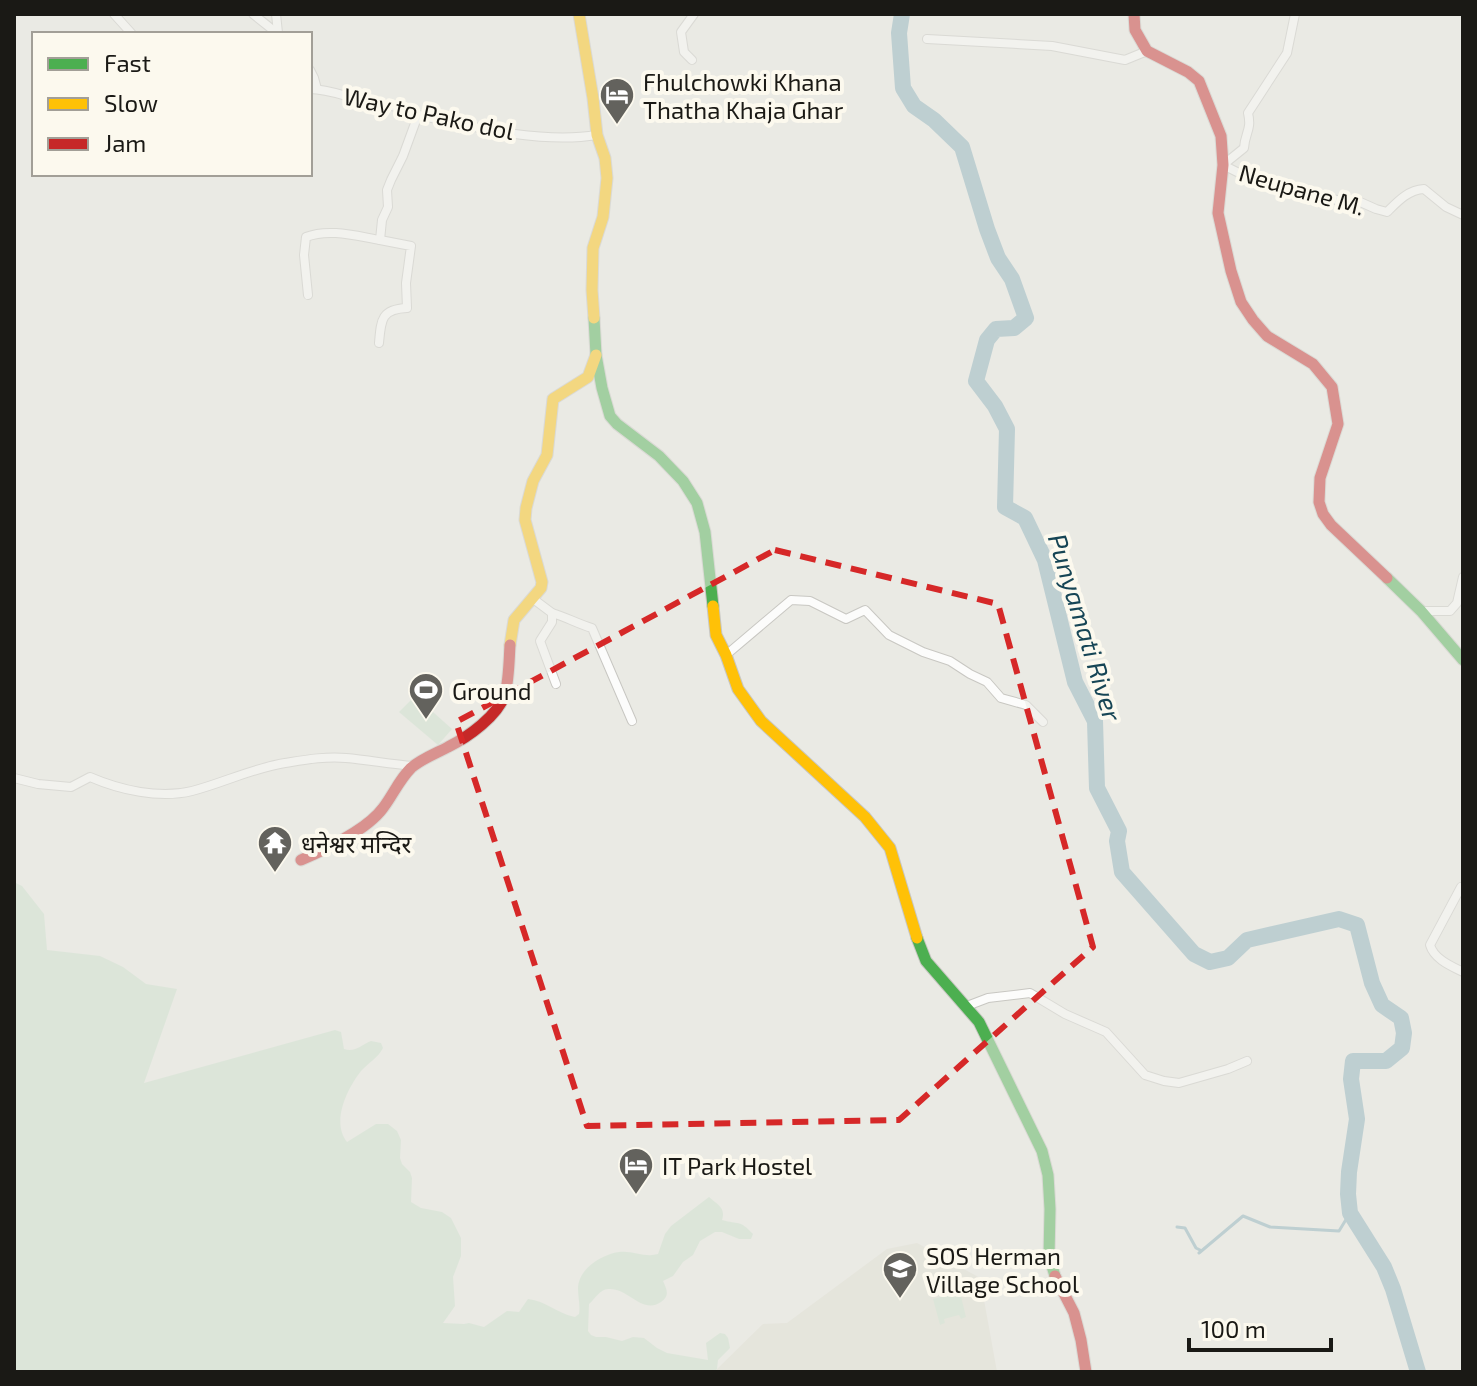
<svg xmlns="http://www.w3.org/2000/svg" width="1477" height="1386" viewBox="0 0 1477 1386" font-family="'Exo 2','Noto Sans Devanagari',sans-serif">
	<style>
		.built { fill: #e1dfd2 }
		.green { fill: #cde1cd }
		.lines { fill: none; stroke-linecap: round; stroke-linejoin: round }
		.stream { stroke: #89afbb; stroke-width: 3 }
		.river { stroke: #89afbb; stroke-width: 16 }
		.street-casing { stroke: #c8c7c2; stroke-width: 10 }
		.fast-casing { stroke: #c8c7c2; stroke-width: 13 }
		.slow-casing { stroke: #c8c7c2; stroke-width: 13 }
		.jam-casing { stroke: #c8c7c2; stroke-width: 13 }
		.street { stroke: #fcfcfb; stroke-width: 8 }
		.fast { stroke: #4caf50; stroke-width: 11 }
		.slow { stroke: #ffc107; stroke-width: 11 }
		.jam { stroke: #c62828; stroke-width: 11 }
		.marked { fill: none; stroke: #d62828; stroke-width: 6; stroke-dasharray: 16 10; stroke-linejoin: round }
		.labels { text-anchor: middle; dominant-baseline: central; stroke-width: 8; stroke-linejoin: round; paint-order: stroke }
		.poi-label { font-size: 24px; fill: #1a1915; stroke: #fcf9ee; text-anchor: start }
		.street-label { font-size: 24px; fill: #1a1915; stroke: #fcf9ee }
		.water-label { font-size: 26px; font-style: italic; fill: #164555; stroke: #fcf9ee }
	</style>
	<rect width="100%" height="100%" fill="#eaeae4"/>
	<!-- built -->
	<path class="built" d="M917,1243L980,1278L997,1372H714L763,1324L787,1323L887,1249Z"/>
	<!-- green -->
	<g class="green">
		<path d="M415,696L452,729L438,745L399,712Z"/>
		<path d="M14,882L22,886L44,914L47,950L100,956L123,967L146,984L177,989L144,1083L335,1030L341,1032L344,1049C355,1053 361,1045 371,1041L381,1043L383,1048C378,1058 368,1063 361,1071C347,1089 331,1122 347,1142L376,1124H388L397,1131L401,1140L400,1158L402,1164L410,1172L412,1178L411,1202L421,1208L442,1212L451,1218L461,1238V1256L453,1277L455,1306L443,1323L464,1324L469,1323L484,1327L507,1311L519,1312L528,1299C546,1301 556,1313 575,1317L579,1314C581,1304 576,1290 579,1282C583,1266 604,1254 619,1252C632,1250 645,1258 658,1254L665,1234L671,1226L709,1197C718,1205 726,1208 722,1220C739,1225 739,1219 753,1234L751,1239H739L722,1232H715L700,1241L693,1255L683,1262L673,1276L663,1281C667,1290 670,1296 661,1302C642,1315 628,1287 608,1289C600,1289 595,1299 589,1304L588,1331L591,1335L596,1337H606L622,1341L633,1337L644,1338L657,1348L667,1353L708,1360L706,1343L720,1333L725,1334L728,1338L730,1348L718,1360L717,1369L714,1372H14Z"/>
		<path d="M960,1292L966,1317L961,1319L959,1315L944,1319L945,1323L940,1325L933,1299Z"/>
	</g>
	<g class="lines">
		<!-- stream -->
		<g class="stream">
			<path d="M1177,1227L1185,1228L1196,1248L1200,1250"/>
			<path d="M1199,1253L1243,1216L1270,1227L1339,1231L1350,1213"/>
		</g>
		<!-- river -->
		<path class="river" d="M902,14L899,33L903,88L914,106L934,120L962,147L987,229L998,258L1012,279L1026,318L1014,328L996,329L987,340L976,381L995,406L1007,429L1005,507L1025,518L1045,560L1075,682L1095,721L1097,788L1119,831L1117,841L1122,872L1194,954L1210,962L1228,958L1247,940L1339,919L1357,925L1372,983L1382,1005L1401,1018L1404,1033L1402,1048L1386,1061H1353L1351,1079L1357,1119L1349,1172L1348,1194L1350,1213L1384,1267L1393,1289L1418,1372"/>
		<defs>
			<g id="street">
				<path d="M114,14L132,34"/>
				<path d="M253,14L278,34"/>
				<path d="M276,14L278,33"/>
				<path d="M1295,14L1287,53L1248,113C1252,130 1245,132 1244,148L1223,165L1237,172L1283,184L1307,194L1342,201H1358L1376,209L1387,212C1398,201 1408,190 1424,189L1446,207L1463,215"/>
				<path d="M927,39L1052,46L1125,60L1147,51"/>
				<path d="M692,60L684,52L681,32L694,14"/>
				<path d="M310,70L314,78L317,89"/>
				<path d="M310,89C328,89 344,96 361,100C381,104 399,106 418,115C473,127 541,144 597,135"/>
				<path d="M308,295L304,255L306,237C329,228 356,236 380,240L382,220L388,207L387,190L391,180L403,156L418,115"/>
				<path d="M379,343C381,320 381,309 407,308L406,283L411,246L380,240"/>
				<path d="M532,598L552,613V622L540,641L556,684"/>
				<path d="M1421,611H1450L1457,603L1463,577"/>
				<path d="M552,613C566,617 578,624 592,628L632,721"/>
				<path d="M726,655L791,600L810,601L846,619L865,610L889,635L923,652L950,661L970,674L987,682L1001,698L1026,705L1043,722"/>
				<path d="M14,778L38,784L71,787L90,777C120,790 159,799 192,791C223,783 253,768 285,763C304,760 326,756 346,758C368,760 390,764 413,766"/>
				<path d="M1461,887L1430,945C1434,959 1451,966 1463,972"/>
				<path d="M967,1006L988,998L1030,993L1065,1014L1106,1032L1145,1075L1164,1081L1179,1083L1228,1069L1247,1061"/>
			</g>
			<g id="fast">
				<path d="M594,318L596,355L602,388L610,416L617,424L659,456L683,481L697,503L705,532L713,606"/>
				<path d="M1387,578L1421,611L1463,660"/>
				<path d="M917,938L926,961L979,1022L1042,1151L1048,1175L1050,1209L1049,1256L1055,1276"/>
			</g>
			<g id="slow">
				<path d="M579,14L593,98L597,135L605,158L607,178L603,217L593,248L592,290L594,318"/>
				<path d="M713,606L716,635L726,655L738,689L761,721L865,817L890,848L917,938"/>
				<path d="M510,645L514,620L541,588L542,582L525,520L526,508L533,481L547,455L553,399L588,377L596,355"/>
			</g>
			<g id="jam">
				<path d="M1134,14L1135,30L1147,51L1188,72L1199,81L1221,136L1223,165L1218,213L1231,271L1241,302L1253,320L1267,336L1313,364L1332,387L1338,424L1320,478L1319,502L1323,514L1331,525L1387,578"/>
				<path d="M301,860C326,849 367,830 383,808C393,795 399,780 411,768C421,759 437,753 448,747C468,737 498,716 505,694C509,679 509,661 510,645"/>
				<path d="M1055,1276L1074,1313L1081,1340L1086,1372"/>
			</g>
		</defs>
		<!-- street casing -->
		<use href="#street" class="street-casing"/>
		<!-- fast casing -->
		<use href="#fast" class="fast-casing"/>
		<!-- slow casing -->
		<use href="#slow" class="slow-casing"/>
		<!-- jam casing -->
		<use href="#jam" class="jam-casing"/>
		<!-- street -->
		<use href="#street" class="street"/>
		<!-- fast -->
		<use href="#fast" class="fast"/>
		<!-- slow -->
		<use href="#slow" class="slow"/>
		<!-- jam -->
		<use href="#jam" class="jam"/>
	</g>
	<!-- marked area -->
	<path d="M0 0H1477V1386H0ZM775,550L998,604L1093,947L899,1120L587,1126L456,722Z" fill="#eaeae4" fill-opacity=".55" fill-rule="evenodd"/>
	<path class="marked" d="M775,550L998,604L1093,947L899,1120L587,1126L456,722Z"/>
	<!-- icons -->
	<defs>
		<symbol id="hotel-pin" viewBox="-11 -11 22 30"><path d="M0 17L-7.5 6A9.5 9.5 0 1 1 7.5 6Z" fill="#63625d" stroke="#fcf9ee"/><path d="M-6-4.5h1.5V1H6V5H4.5V3h-9V5H-6ZM-4 0a1.8 1.8 0 1 1 3.6 0ZM.5 0V-2.5h3Q6-2.5 6 0Z" fill="#fff"/></symbol>
		<symbol id="stadium-pin" viewBox="-11 -11 22 30"><path d="M0 17L-7.5 6A9.5 9.5 0 1 1 7.5 6Z" fill="#63625d" stroke="#fcf9ee"/><path d="M0-5a6.5 5 0 1 0 0 10a6.5 5 0 1 0 0-10ZM-3.5-1.8h7v3.6h-7Z" fill="#fff"/></symbol>
		<symbol id="temple-pin" viewBox="-11 -11 22 30"><path d="M0 17L-7.5 6A9.5 9.5 0 1 1 7.5 6Z" fill="#63625d" stroke="#fcf9ee"/><path d="M0-6L5-2H3V0L6.5 2.5H4V6H1.5V3h-3V6H-4V2.5H-6.5L-3 0V-2H-5Z" fill="#fff"/></symbol>
		<symbol id="school-pin" viewBox="-11 -11 22 30"><path d="M0 17L-7.5 6A9.5 9.5 0 1 1 7.5 6Z" fill="#63625d" stroke="#fcf9ee"/><path d="M0-5L7-2L0 1L-7-2ZM-4 1L0 2.5L4 1V4Q0 6-4 4Z" fill="#fff"/></symbol>
	</defs>
	<g fill-rule="evenodd">
		<use href="#hotel-pin" x="597" y="75" width="40" height="54"/>
		<use href="#stadium-pin" x="406" y="670" width="40" height="54"/>
		<use href="#temple-pin" x="255" y="823" width="40" height="54"/>
		<use href="#hotel-pin" x="616" y="1145" width="40" height="54"/>
		<use href="#school-pin" x="880" y="1249" width="40" height="54"/>
	</g>
	<g class="labels">
		<!-- poi labels -->
		<g class="poi-label">
			<text x="643" y="81">Fhulchowki Khana<tspan x="643" dy="28">Thatha Khaja Ghar</tspan></text>
			<text x="452" y="690">Ground</text>
			<text x="301" y="843">धनेश्वर मन्दिर</text>
			<text x="662" y="1165">IT Park Hostel</text>
			<text x="926" y="1255">SOS Herman<tspan x="926" dy="28">Village School</tspan></text>
		</g>
		<!-- street labels -->
		<g class="street-label">
			<text transform="translate(429 113) rotate(12)">Way to Pako dol</text>
			<text transform="translate(1302 189) rotate(16)">Neupane M.</text>
		</g>
		<!-- water labels -->
		<g class="water-label">
			<text transform="translate(1086 627) rotate(73)">Punyamati River</text>
		</g>
	</g>
	<!-- border -->
	<rect width="1477" height="1386" fill="none" stroke="#1a1915" stroke-width="32"/>
	<!-- legend -->
	<rect x="32" y="32" width="280" height="144" fill="#fcf9ee" stroke="#a29f97" stroke-width="2"/>
	<rect x="48" y="58" width="40" height="12" fill="#4caf50" stroke="#a29f97" stroke-width="2"/>
	<text x="104" y="72" font-size="24" fill="#1a1915">Fast</text>
	<rect x="48" y="98" width="40" height="12" fill="#ffc107" stroke="#a29f97" stroke-width="2"/>
	<text x="104" y="112" font-size="24" fill="#1a1915">Slow</text>
	<rect x="48" y="138" width="40" height="12" fill="#c62828" stroke="#a29f97" stroke-width="2"/>
	<text x="104" y="152" font-size="24" fill="#1a1915">Jam</text>
	<!-- scale -->
	<path d="M1189 1338v12h142v-12" fill="none" stroke="#1a1915" stroke-width="4"/>
	<text x="1201" y="1338" font-size="24" fill="#1a1915" stroke="#fcf9ee" stroke-width="6" paint-order="stroke">100 m</text>
</svg>
